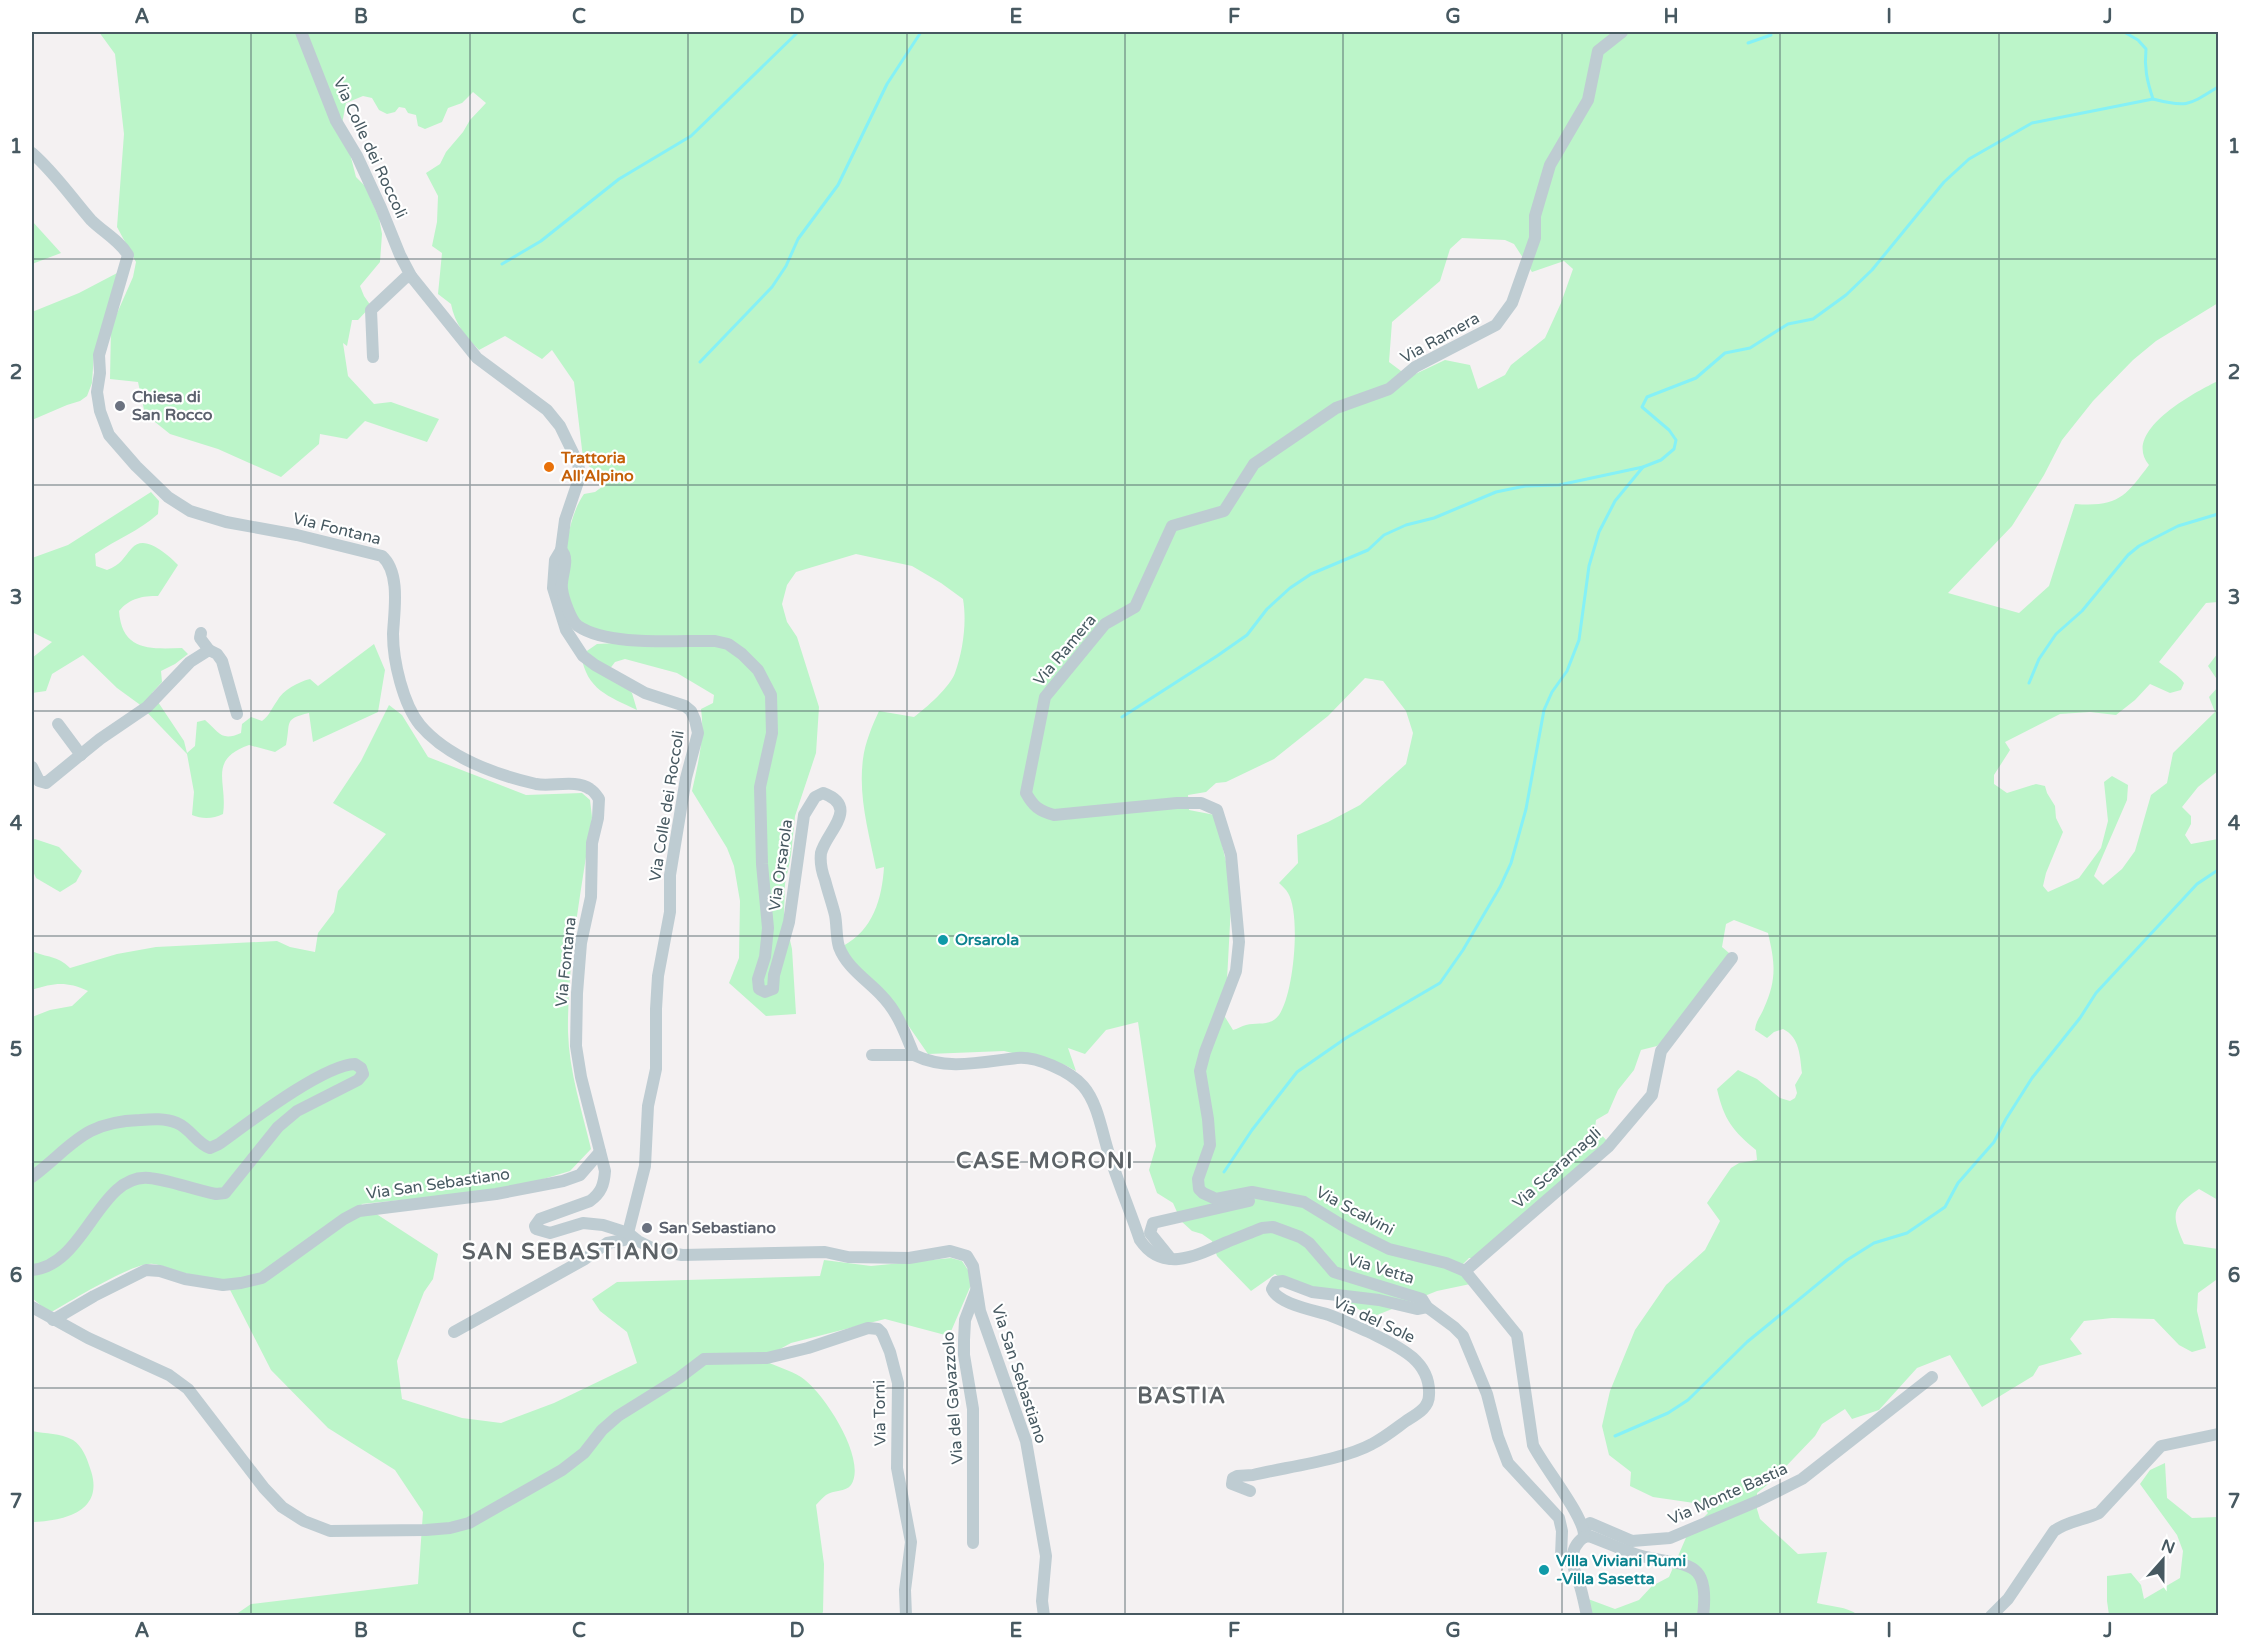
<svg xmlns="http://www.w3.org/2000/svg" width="2250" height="1647" viewBox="0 0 2250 1647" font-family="'Varela Round',sans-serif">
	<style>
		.green { fill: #bcf5c9; fill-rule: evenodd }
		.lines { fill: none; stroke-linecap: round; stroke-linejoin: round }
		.stream { stroke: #85f1f6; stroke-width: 3 }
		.minor { stroke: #beccd2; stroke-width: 12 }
		.grid { fill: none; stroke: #475961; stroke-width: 1.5; stroke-opacity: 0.55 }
		.worship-dot { fill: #6b7280; stroke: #fff; stroke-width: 2 }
		.food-dot { fill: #e8710a; stroke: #fff; stroke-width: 2 }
		.culture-dot { fill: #0f9aa8; stroke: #fff; stroke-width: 2 }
		.labels { text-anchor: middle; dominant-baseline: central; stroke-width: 4.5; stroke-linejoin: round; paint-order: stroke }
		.street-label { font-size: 16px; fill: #475961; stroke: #fff }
		.worship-label { font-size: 16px; font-weight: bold; fill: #5b616d; stroke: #fff; text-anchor: start }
		.food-label { font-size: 16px; font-weight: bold; fill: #c56008; stroke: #fff; text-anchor: start }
		.culture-label { font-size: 16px; font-weight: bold; fill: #0d838f; stroke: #fff; text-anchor: start }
		.district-label { font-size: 22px; font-weight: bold; letter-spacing: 1.5px; fill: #5d6367; stroke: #fff }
		.neatline { fill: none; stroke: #475961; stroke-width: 2 }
		.grid-label { font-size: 20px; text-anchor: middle; font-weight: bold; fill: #475961 }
	</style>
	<rect width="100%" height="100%" fill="#f4f1f2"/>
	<!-- green -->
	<g class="green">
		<path d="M99,32H2218V303L2156,341L2133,360L2093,401L2062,440L2044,475L2012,526L1948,593L2019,613L2049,586L2075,504C2118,507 2125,497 2149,465C2121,432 2193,393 2218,381V602L2206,603L2159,662C2167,669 2178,674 2184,683L2181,690L2170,693L2150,684L2135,700L2116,715L2090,712L2060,714L2005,742L2010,750L1994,775V784L2007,793L2036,784L2045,786L2047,793L2055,806L2056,818L2063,832L2046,873L2043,886L2048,892L2079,878L2101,848L2108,821L2104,782L2112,776L2128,785L2127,800L2094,876L2103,885L2122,869L2135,851L2151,795L2167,783L2173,753L2215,712L2209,697L2218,687V771L2198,787L2182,807L2191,816V824L2185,835L2191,844L2218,839V1200L2199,1189C2171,1208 2171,1214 2184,1244L2218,1249L2216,1280L2198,1293L2197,1311L2206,1348L2192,1352L2179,1345L2154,1319L2112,1318L2084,1321L2070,1339L2082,1354L2039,1366L2033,1376L1982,1407L1950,1355L1917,1368L1879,1410L1852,1419L1845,1409L1822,1424L1815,1436L1772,1481L1757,1493V1509L1760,1519L1798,1554L1827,1552L1817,1603C1832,1607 1846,1606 1858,1615H1584L1580,1596L1615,1609L1639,1600L1652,1586L1669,1577L1688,1533L1708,1513L1701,1504L1653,1497L1630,1486L1631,1472L1609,1455L1602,1426L1610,1391L1635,1330L1666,1285L1705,1250L1720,1221L1707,1203L1731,1168L1739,1163L1757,1160L1756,1150C1733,1131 1724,1120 1717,1089L1738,1070L1757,1079L1780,1098L1790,1101L1795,1098L1797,1093L1795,1085L1802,1073C1800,1057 1800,1037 1783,1029L1774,1032L1767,1038L1755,1030C1756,1020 1761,1016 1764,1008C1777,979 1775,963 1768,933L1734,920L1726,924L1722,947L1729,953L1717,984L1699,1007L1657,1046L1641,1050L1634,1070L1618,1090L1608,1113L1596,1120L1595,1128L1607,1141L1478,1258H1469L1462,1265L1475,1283L1437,1291L1372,1317L1353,1306L1287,1283L1275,1274L1251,1291L1217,1256L1212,1241L1202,1234L1192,1231L1181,1221L1173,1203L1157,1193L1149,1170L1156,1146L1138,1022L1106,1030L1085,1054L1068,1048L1076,1071L1065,1065L1004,1051L928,1054L901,1015L842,954L843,946C873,930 882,899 884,867L876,869C869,833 858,797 863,759C865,743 872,726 879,711L914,717C926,708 950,687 955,673C963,651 967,622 963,599L941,583L912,566L856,554L796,572L787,585L782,604L787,622L797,637L819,707L816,753L795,816L791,855L785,884L784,914L792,949L796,1014L766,1016L729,983L739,958L740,901L734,866L727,848L692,791C698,764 705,736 701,709L713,703L714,695L677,673L625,659L615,662L609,670L632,693L637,710C608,696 587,690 581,655L597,644L618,643C609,639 585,631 580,624C557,593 563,524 584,494L595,492L606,484L598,478L583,458L574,382L552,350L542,359L505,336L479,350C465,336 455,324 451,304L438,294L442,253L432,246L437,222L438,196L426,173L440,164L446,152L463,132L470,120L486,103L473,92L462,103L448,108L442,122L425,129L418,126L416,115L408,113L405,108L399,107L395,112L387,114L379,110L372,98L363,96L346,103L341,129L347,142L356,177L365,186L379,218L382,234L380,262L360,286L364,296L371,306L358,320H352L347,346L343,343L348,376L374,404L391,402L439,419L427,442L365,421L347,439L320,434L319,444L281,477L218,449L170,434L145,414L138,382L110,379L111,327L133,277L136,262L117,227L124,134L115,54ZM1462,238L1505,240L1514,244L1532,272L1564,261L1573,269L1561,303L1545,338L1511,365L1505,375L1478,389L1470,365L1445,360L1409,377L1389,362L1392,322L1440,281L1450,249ZM1365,678L1383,681L1406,711L1413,733L1406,764L1360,805L1328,822L1297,835L1298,863L1279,883C1282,886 1286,889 1288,893C1301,914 1294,994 1279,1015C1270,1027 1258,1022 1246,1025C1242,1026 1237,1029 1233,1030L1225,1017L1232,887L1215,815L1189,810L1188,795L1206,792L1216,783L1226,782L1274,759L1328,716Z"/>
		<path d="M32,221L61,253L32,264Z"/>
		<path d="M121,271L94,353L92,383L87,396L80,401L67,405L32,420V312L79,293Z"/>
		<path d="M151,492L159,501L158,514C139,531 117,539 95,554L96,566L107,570C121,565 123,558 132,548C145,533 169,556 178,565L158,596C142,596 130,598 119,611C122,651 149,649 182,648L188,654L175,664L161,671L162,682L152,693L184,741L187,753L195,746L197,722L205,720C219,732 221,742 241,733L242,724L251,717L262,721C270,715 271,709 277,701C283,690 298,682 310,679L318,686L374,644L385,670L378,712L313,742L309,713C283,719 291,722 286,745L275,752L249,745C207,760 228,782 223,814C213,819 202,819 192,815L194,792L187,754L139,704L117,688L83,655L52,674L46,691L32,693V658L52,642L32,632V558L68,545Z"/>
		<path d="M2218,653V681L2208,666Z"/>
		<path d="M389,705L402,715L428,757L526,795L582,793L590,800L592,817C582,888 567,960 568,1032C569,1071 582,1111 591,1149L570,1171L540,1180L483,1192L361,1204L438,1254L433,1279L424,1292L397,1361L402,1399L462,1418L501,1423L554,1403L637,1363L627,1332L600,1311L592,1299L617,1282L820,1276L824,1260L871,1266L951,1258L962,1261L968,1270L971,1285L949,1336L885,1319L791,1343L769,1355L763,1360C775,1366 790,1370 801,1377C823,1391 868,1460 851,1485C846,1492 833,1490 826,1495C822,1498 819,1502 816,1505L824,1564L823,1612L821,1615H235L251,1604L418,1584L423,1512L395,1470L328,1428L271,1370L225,1280C212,1278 198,1276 184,1273C174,1271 164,1265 153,1264C135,1261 69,1302 50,1313L32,1298V1017L50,1010L72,1006L88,991C66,981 54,983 32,990V951C47,958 57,955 70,968L117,954L156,947L277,941L290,947L315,952L318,933L334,912L338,891L386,834L333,803L361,761Z"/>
		<path d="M35,839L59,847L82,871L76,882L60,892L36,878L32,869V840Z"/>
		<path d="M32,1431C46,1434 60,1433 73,1440C82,1446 87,1458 90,1468C106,1511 65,1521 32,1522Z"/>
		<path d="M2165,1463L2167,1498L2192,1518L2218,1517V1615H2109L2107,1601V1576L2131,1573L2141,1585L2144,1599L2180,1578L2183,1551L2177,1535L2140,1484L2150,1470Z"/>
	</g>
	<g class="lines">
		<!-- stream -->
		<g class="stream">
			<path d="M2124,32L2138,40L2146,49C2144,67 2147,81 2153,99C2187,108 2189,105 2218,87"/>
			<path d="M1748,43L1771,35"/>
			<path d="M502,264L541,241L619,179L691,136L798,32"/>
			<path d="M700,362L772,287L786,266L798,239L838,185L887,84L921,32"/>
			<path d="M2029,683L2039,659L2056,634L2082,611L2128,555L2139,546L2178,526L2218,514"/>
			<path d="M1122,717L1217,656L1247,635L1267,609L1290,588L1311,574L1368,550L1384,535L1406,525L1434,518L1496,492L1525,486L1559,485L1643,467L1661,460L1674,449L1676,440L1669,430L1642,407L1647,397L1696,378L1725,353L1750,348L1788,324L1813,319L1846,295L1872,270L1944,182L1969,159L2032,123L2153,99"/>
			<path d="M1224,1172L1252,1130L1297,1072L1346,1038L1440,983L1463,950L1500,887L1511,863L1526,809L1544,710L1552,692L1567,671L1579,640L1589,566L1599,532L1615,501L1643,467"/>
			<path d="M1615,1436L1668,1413L1688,1400L1747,1342L1847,1260L1874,1243L1907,1233L1945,1207L1958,1183L1994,1142L2006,1119L2032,1078L2080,1018L2096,993L2197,884L2218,870"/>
		</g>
		<!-- minor -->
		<g class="minor">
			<path d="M301,32L336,121L357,156L381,208L400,255L411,276L477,358L547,410L560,426L578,463L580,476L565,520L561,550L555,560L553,588L566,630L583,656L595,665L645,693L685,706L691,711L695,720L698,733L686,778L670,875V912L658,976L656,1009V1069L648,1106L645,1166L628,1233L624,1240L607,1243L585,1259L454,1332"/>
			<path d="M32,153C55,173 71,197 91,220C103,232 120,241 128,255L99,355L100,373L97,392L100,411L109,435L136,466L168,497L190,511L226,522L297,535L382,556C401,573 394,612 393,634C393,661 403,704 420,725C447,757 496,775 536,784C552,787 576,779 590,789C594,791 597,796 599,799L598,818L592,843L591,897L581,943L577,993L576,1046L581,1077L605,1171C604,1185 601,1193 590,1201L540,1219L535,1226L536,1229L550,1233L583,1223L603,1225L628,1233L638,1241L656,1250L682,1255L825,1252L848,1257L909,1258L950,1251L967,1256L973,1266L980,1311L1026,1441L1046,1556L1042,1601L1044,1616"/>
			<path d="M373,357L371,310L405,278L411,276"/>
			<path d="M561,550C571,559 560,577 562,589C563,598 571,621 578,626C609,647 678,640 715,641L728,644L742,654L758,670L771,695L772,733L760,787L762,864L768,928L765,957L758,979L759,989L765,992L773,989L774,975L789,922L804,815L815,797L823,793C861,807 826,832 821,853C820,861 822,872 825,880C828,892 832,903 835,915C837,925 836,938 839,947C847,968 867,980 881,995C898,1012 905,1033 914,1055C947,1071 981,1062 1017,1058C1036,1056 1070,1071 1083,1086C1098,1103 1102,1133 1109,1154C1118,1182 1130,1211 1140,1240C1163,1274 1198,1255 1227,1242C1239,1237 1250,1233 1262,1228L1273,1227L1300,1237L1309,1243L1334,1272L1422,1299L1427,1307L1454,1327L1463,1336L1487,1394L1498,1437L1508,1463L1559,1518L1562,1531L1561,1556L1571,1563"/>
			<path d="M201,633L200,638L209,650"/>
			<path d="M58,724L81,755"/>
			<path d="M32,767L39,781L46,783L100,739L147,707L190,662L209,650L217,654L222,661L237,714"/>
			<path d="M872,1055H914"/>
			<path d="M32,1177C73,1146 82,1122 140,1120C152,1119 165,1118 177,1123C191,1129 196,1143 210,1148L219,1144C248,1123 323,1065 355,1064L361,1068L363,1074L358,1080L297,1111L278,1127L225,1193L216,1194C194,1190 170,1180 149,1178C99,1173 85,1266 32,1270"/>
			<path d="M1171,1259L1150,1233L1153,1223L1249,1201"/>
			<path d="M1465,1271L1608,1147L1652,1095L1661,1051L1732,958"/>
			<path d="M32,1307L88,1338L169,1375L188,1389L264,1488L282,1507L304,1521L330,1531L426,1530L450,1528L469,1523L562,1470L584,1453L602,1430L618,1416L679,1378L704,1359L767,1358L808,1348L868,1328L878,1329L882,1333L890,1352L898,1383L897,1468L911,1542L905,1590L906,1616"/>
			<path d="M53,1320L94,1296L146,1270L160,1271L185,1279L223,1285L241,1283L262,1278L344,1219L359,1211L496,1194L563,1181L580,1175L600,1152"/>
			<path d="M1250,1491L1232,1484L1233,1478L1237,1476L1253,1475C1286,1467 1343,1460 1372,1444C1384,1438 1395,1429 1406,1421C1417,1414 1429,1408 1429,1395C1431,1360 1397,1346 1371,1333C1357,1327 1343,1320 1329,1315C1313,1310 1278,1304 1272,1289L1276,1282L1283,1281L1312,1292L1379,1300L1417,1309L1427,1307"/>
			<path d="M1585,1531L1586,1525L1590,1523L1632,1541L1670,1538L1758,1501L1802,1479L1932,1377"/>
			<path d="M1584,1537C1586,1518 1543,1466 1533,1445L1517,1335L1465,1271L1446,1263L1389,1249L1345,1227L1304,1202L1252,1192L1216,1199L1203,1193L1199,1189L1198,1179L1210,1145L1208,1119L1200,1071L1205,1052L1236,971L1239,942L1231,855L1217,810L1201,803H1177L1054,815C1039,811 1033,806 1026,793L1045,697L1105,624L1135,607L1172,526L1224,511L1254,464L1336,408L1389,389L1415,367L1496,325L1512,303L1535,238V216L1550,165L1588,100L1598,51L1622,32"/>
			<path d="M1584,1537L1589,1536C1606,1542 1622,1550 1638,1555C1682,1568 1711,1554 1703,1616"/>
			<path d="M1584,1537C1566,1550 1573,1569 1580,1586C1583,1596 1585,1606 1587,1616"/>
			<path d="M973,1543V1409L964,1355V1340L965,1320L976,1291"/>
			<path d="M1991,1616L2008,1599L2054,1531C2067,1521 2084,1520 2099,1513L2161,1446L2218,1434"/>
		</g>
	</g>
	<!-- grid -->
	<path class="grid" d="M251,32V1616M470,32V1616M688,32V1616M907,32V1616M1125,32V1616M1343,32V1616M1562,32V1616M1780,32V1616M1999,32V1616M32,259H2218M32,485H2218M32,711H2218M32,936H2218M32,1162H2218M32,1388H2218"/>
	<!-- markers -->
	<g class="worship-dot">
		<circle cx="120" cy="406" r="6"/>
		<circle cx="647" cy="1228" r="6"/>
	</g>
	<circle class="food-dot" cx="549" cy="467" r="6"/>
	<g class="culture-dot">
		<circle cx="943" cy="940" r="6"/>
		<circle cx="1544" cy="1570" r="6"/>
	</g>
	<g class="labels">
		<!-- street labels -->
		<g class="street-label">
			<text transform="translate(370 148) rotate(65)">Via Colle dei Roccoli</text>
			<text transform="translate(1440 338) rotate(-29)">Via Ramera</text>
			<text transform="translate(337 529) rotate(14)">Via Fontana</text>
			<text transform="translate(1065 650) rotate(-50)">Via Ramera</text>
			<text transform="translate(667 806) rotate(-81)">Via Colle dei Roccoli</text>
			<text transform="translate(781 865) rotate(-82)">Via Orsarola</text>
			<text transform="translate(566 962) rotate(-84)">Via Fontana</text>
			<text transform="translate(1557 1168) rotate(-42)">Via Scaramagli</text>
			<text transform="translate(438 1184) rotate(-8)">Via San Sebastiano</text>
			<text transform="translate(1355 1211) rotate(28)">Via Scalvini</text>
			<text transform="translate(1381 1269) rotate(17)">Via Vetta</text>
			<text transform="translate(1374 1320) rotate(25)">Via del Sole</text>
			<text transform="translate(1019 1374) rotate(72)">Via San Sebastiano</text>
			<text transform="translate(953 1398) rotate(-94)">Via del Gavazzolo</text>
			<text transform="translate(880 1413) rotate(-91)">Via Torni</text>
			<text transform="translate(1728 1494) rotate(-24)">Via Monte Bastia</text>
		</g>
		<!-- worship labels -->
		<g class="worship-label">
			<text x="132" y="397">Chiesa di<tspan x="132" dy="18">San Rocco</tspan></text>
			<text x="659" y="1228">San Sebastiano</text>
		</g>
		<!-- food labels -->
		<g class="food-label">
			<text x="561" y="458">Trattoria<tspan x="561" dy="18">All'Alpino</tspan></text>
		</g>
		<!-- culture labels -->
		<g class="culture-label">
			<text x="955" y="940">Orsarola</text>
			<text x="1556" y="1561">Villa Viviani Rumi<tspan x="1556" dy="18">-Villa Sasetta</tspan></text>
		</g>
		<!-- district labels -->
		<g class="district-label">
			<text x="1045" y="1161">CASE MORONI</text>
			<text x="571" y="1252">SAN SEBASTIANO</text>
			<text x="1182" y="1396">BASTIA</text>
		</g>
	</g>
	<!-- border -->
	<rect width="2250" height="1647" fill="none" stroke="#ffffff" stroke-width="66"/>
	<!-- north arrow -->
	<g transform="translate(2163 1560) rotate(21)" stroke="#ffffff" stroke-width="4.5" paint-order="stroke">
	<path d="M0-4.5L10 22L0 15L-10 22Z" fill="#475961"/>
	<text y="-9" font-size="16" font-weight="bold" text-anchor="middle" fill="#475961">N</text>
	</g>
	<rect x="33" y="33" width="2184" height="1581" class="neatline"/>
	<g class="grid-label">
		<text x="142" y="23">A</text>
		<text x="361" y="23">B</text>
		<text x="579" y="23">C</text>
		<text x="797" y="23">D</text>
		<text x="1016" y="23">E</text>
		<text x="1234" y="23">F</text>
		<text x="1453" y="23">G</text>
		<text x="1671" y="23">H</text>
		<text x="1889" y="23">I</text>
		<text x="2108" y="23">J</text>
		<text x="16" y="153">1</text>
		<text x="2234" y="153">1</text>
		<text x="16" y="379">2</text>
		<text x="2234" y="379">2</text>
		<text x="16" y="604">3</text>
		<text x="2234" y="604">3</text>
		<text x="16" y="830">4</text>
		<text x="2234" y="830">4</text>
		<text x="16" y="1056">5</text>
		<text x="2234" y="1056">5</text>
		<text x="16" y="1282">6</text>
		<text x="2234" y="1282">6</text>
		<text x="16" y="1508">7</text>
		<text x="2234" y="1508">7</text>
		<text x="142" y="1637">A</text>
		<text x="361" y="1637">B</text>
		<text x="579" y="1637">C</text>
		<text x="797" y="1637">D</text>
		<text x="1016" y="1637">E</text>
		<text x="1234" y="1637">F</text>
		<text x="1453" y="1637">G</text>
		<text x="1671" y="1637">H</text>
		<text x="1889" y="1637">I</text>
		<text x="2108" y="1637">J</text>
	</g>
</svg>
